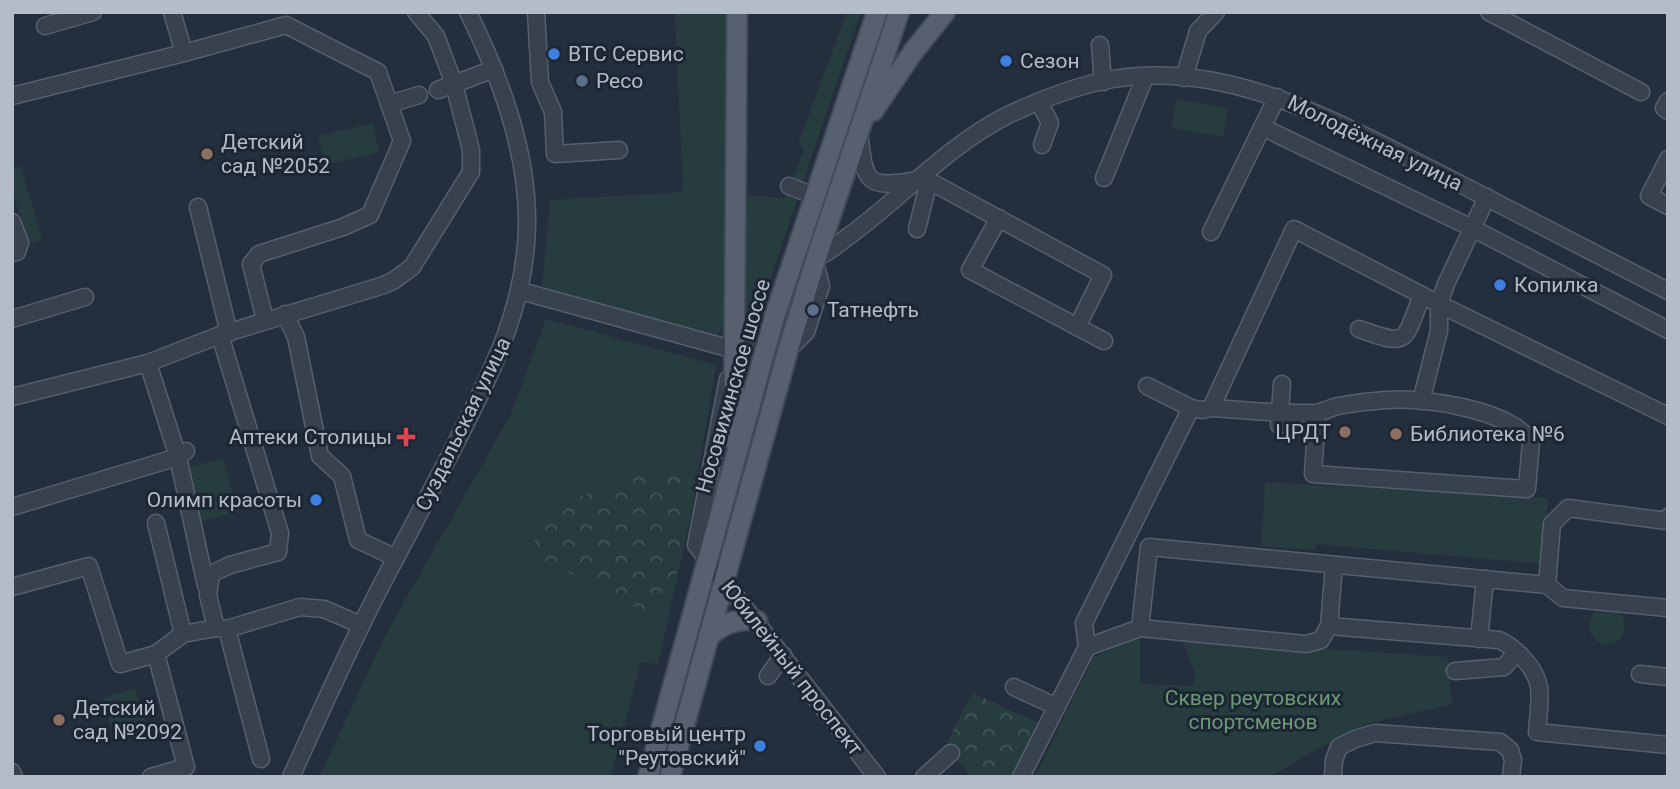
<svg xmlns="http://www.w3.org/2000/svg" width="1680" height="789" viewBox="0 0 1680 789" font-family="Roboto,sans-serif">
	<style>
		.green { fill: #263c3f }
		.forest { fill: url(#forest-crowns) }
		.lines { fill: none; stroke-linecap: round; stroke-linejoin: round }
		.minor-casing { stroke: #565f6c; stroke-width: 19 }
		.major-casing { stroke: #414a57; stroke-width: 23 }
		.minor { stroke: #38414e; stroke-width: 16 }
		.major { stroke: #56606e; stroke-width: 19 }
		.shop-dot { fill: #3f7fe0; stroke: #1d2633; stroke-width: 2.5 }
		.service-dot { fill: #5c6f8a; stroke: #1d2633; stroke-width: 2.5 }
		.education-dot { fill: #8d6e63; stroke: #1d2633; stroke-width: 2.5 }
		.health-dot { fill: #e0444e; stroke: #1d2633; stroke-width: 2.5 }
		.labels { text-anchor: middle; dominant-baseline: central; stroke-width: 6; stroke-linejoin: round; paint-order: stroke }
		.poi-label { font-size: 21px; fill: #b4bcc9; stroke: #1d2633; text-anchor: start }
		.street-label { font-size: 21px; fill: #b4bcc9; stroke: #1d2633 }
		.park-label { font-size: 21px; fill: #6b9a76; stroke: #1d2633 }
	</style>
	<defs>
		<pattern id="forest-crowns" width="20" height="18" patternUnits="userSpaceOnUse" patternTransform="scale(1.75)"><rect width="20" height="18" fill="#263c3f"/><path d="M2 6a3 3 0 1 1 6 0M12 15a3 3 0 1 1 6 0" fill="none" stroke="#435659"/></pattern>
	</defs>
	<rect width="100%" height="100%" fill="#242f3e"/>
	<!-- green -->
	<g class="green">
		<path d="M675,12H730L725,321L720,332L714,337L548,293L542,286L550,200L683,192Z"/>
		<path d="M847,12H861L803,182L793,178L804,149L798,144Z"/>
		<path d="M1176,99L1228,108L1223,137L1171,128Z"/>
		<path d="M373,123L379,152L325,165L318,136Z"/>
		<path d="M21,166L42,240L28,244L12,188V169Z"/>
		<path d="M787,192L798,197L758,316L753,323L747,324L743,247L744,195L785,198Z"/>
		<path d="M546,319L716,365L690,520L658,664L641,662L611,777H319L387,632L511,414Z"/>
		<path d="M223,458L238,512L201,522L186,468Z"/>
		<path d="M1265,482L1548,498L1543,564L1314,544L1317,550L1261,546Z"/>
		<circle cx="1607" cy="626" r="18"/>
		<path d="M1140,636V684L1193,686L1195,674L1182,639L1448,657L1452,704L1367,724L1317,749L1270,777H1035L1093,657Z"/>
		<path d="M135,688L148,731L116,741L103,698Z"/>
	</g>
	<!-- forest -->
	<g class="forest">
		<path d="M623,476H681V561L660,620L581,578L528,553L551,511Z"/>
		<path d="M972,693L1041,724L1015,777H970L946,745Z"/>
	</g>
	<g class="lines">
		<defs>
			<g id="minor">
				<path d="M172,12L184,53L286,25L378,72L402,141L370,215L343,227L259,254L251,264L265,320"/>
				<path d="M416,12L436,36L454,84L438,90"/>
				<path d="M536,12L540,82L553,112L555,154L619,150"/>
				<path d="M1489,12L1641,92"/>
				<path d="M45,26L93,12"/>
				<path d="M1100,45L1103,82"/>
				<path d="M1184,78L1198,31L1216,12"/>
				<path d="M12,96L184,53"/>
				<path d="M1668,101L1664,108L1668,111"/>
				<path d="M1039,102L1050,123L1042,145"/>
				<path d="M389,104L419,95"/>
				<path d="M1262,127L1472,228L1668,330"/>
				<path d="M859,132C865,181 864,190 916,180"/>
				<path d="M1668,159L1649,196L1668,206"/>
				<path d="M922,177L1103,275L1077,327"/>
				<path d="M1104,178L1145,77"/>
				<path d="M789,186L815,196"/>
				<path d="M198,207L229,333"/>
				<path d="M999,218L970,270L1104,341"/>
				<path d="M12,222L20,243L17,252L12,253"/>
				<path d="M917,229L929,181"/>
				<path d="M1211,232L1277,97"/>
				<path d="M814,259C827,255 841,241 853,233C905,194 950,144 1008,115C1040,100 1078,85 1113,79C1228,60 1334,121 1433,170C1511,210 1589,250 1668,291"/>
				<path d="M521,291L724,347C752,345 755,340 772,319"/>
				<path d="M285,314L296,337L320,456L342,476L358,540L396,558"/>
				<path d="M12,319L85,297"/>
				<path d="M1359,329C1410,347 1403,343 1422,295"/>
				<path d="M788,350L806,332L821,286L815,263"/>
				<path d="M148,363L178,457L186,451"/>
				<path d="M728,379L696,545L877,777"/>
				<path d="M1147,386L1191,408"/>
				<path d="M12,397L148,363L220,335"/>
				<path d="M1421,401L1439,331V304L1446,284L1487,197"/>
				<path d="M1211,408C1245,410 1279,414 1313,413C1322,413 1329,408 1338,406C1354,403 1370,401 1386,400C1424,397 1507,409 1531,441L1527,489L1313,474L1317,413"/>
				<path d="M1279,425L1282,384"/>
				<path d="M12,507L178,457L206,586"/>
				<path d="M156,523L183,634"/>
				<path d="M1547,585L1552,524L1568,508L1667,521L1668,517"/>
				<path d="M12,587L89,566L120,664L156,654L183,634L216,628L208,595L211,574L230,565L278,552L280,533L220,335L381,286L393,281L412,267L471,172V150L454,84L494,69"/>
				<path d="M1329,626L1334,565"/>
				<path d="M216,628L227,629L300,607L324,609L361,625"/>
				<path d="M1140,628L1149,547L1547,585L1563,598L1668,608"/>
				<path d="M227,629L261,759"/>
				<path d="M1479,639L1485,579"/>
				<path d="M1087,647L1140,628L1306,644L1321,640L1329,626L1499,640C1515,647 1536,668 1539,687C1541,700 1538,718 1537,732L1668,745"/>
				<path d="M1455,671L1504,667L1517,652"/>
				<path d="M1640,674L1668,677"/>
				<path d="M768,676L783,655"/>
				<path d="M1014,687L1057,707"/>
				<path d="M12,772L14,777"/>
				<path d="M151,777L186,767L156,654"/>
				<path d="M291,777C321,711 350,645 384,580C409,533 434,486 458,439C493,370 526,304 527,225C528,151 500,77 468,12"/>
				<path d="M924,777L951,753"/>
				<path d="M1021,777L1087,647L1084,623L1191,408L1202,410L1211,408L1294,229L1439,304L1668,416"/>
				<path d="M1333,777L1334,760L1339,747L1355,739L1375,733L1500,742L1510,750L1513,760L1511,777"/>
			</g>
			<g id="major">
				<path d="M873,111L913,52L945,12"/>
				<path d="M731,438L734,402L737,12"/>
				<path d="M708,637C722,624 738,617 757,621"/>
				<path d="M648,777L774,318L877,12"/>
				<path d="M670,777L788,350L816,259L899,12"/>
			</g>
		</defs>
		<!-- minor casing -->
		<use href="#minor" class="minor-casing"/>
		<!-- major casing -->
		<use href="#major" class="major-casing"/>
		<!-- minor -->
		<use href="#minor" class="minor"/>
		<!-- major -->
		<use href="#major" class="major"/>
	</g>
	<!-- markers -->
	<g class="shop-dot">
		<circle cx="554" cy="54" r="7"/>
		<circle cx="1006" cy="61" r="7"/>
		<circle cx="1500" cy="285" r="7"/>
		<circle cx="316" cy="500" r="7"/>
		<circle cx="760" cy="746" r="7"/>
	</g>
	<g class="service-dot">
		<circle cx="582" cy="81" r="7"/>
		<circle cx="813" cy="310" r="7"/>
	</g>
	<g class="education-dot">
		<circle cx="207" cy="154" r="7"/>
		<circle cx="1345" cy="432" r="7"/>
		<circle cx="1396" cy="434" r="7"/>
		<circle cx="59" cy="720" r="7"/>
	</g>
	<path class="health-dot" d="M402.5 426.5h7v7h7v7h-7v7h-7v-7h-7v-7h7z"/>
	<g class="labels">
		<!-- poi labels -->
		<g class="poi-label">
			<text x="568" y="54">ВТС Сервис</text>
			<text x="1020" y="61">Сезон</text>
			<text x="596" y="81">Ресо</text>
			<text x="221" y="142">Детский<tspan x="221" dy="24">сад №2052</tspan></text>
			<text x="1514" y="285">Копилка</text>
			<text x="827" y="310">Татнефть</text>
			<text x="1331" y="432" text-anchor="end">ЦРДТ</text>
			<text x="1410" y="434">Библиотека №6</text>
			<text x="392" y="437" text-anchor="end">Аптеки Столицы</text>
			<text x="302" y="500" text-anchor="end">Олимп красоты</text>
			<text x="73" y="708">Детский<tspan x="73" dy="24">сад №2092</tspan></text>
			<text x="746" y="734" text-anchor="end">Торговый центр<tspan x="746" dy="24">"Реутовский"</tspan></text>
		</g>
		<!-- street labels -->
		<g class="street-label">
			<text transform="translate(1375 143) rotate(26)">Молодёжная улица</text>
			<text transform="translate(733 386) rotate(-74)">Носовихинское шоссе</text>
			<text transform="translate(463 424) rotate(-64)">Суздальская улица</text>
			<text transform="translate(792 668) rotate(52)">Юбилейный проспект</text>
		</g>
		<!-- park labels -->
		<g class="park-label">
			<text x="1253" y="698">Сквер реутовских<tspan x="1253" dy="24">спортсменов</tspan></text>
		</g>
	</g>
	<!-- border -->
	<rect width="1680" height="789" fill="none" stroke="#b4bcc9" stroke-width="28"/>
</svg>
